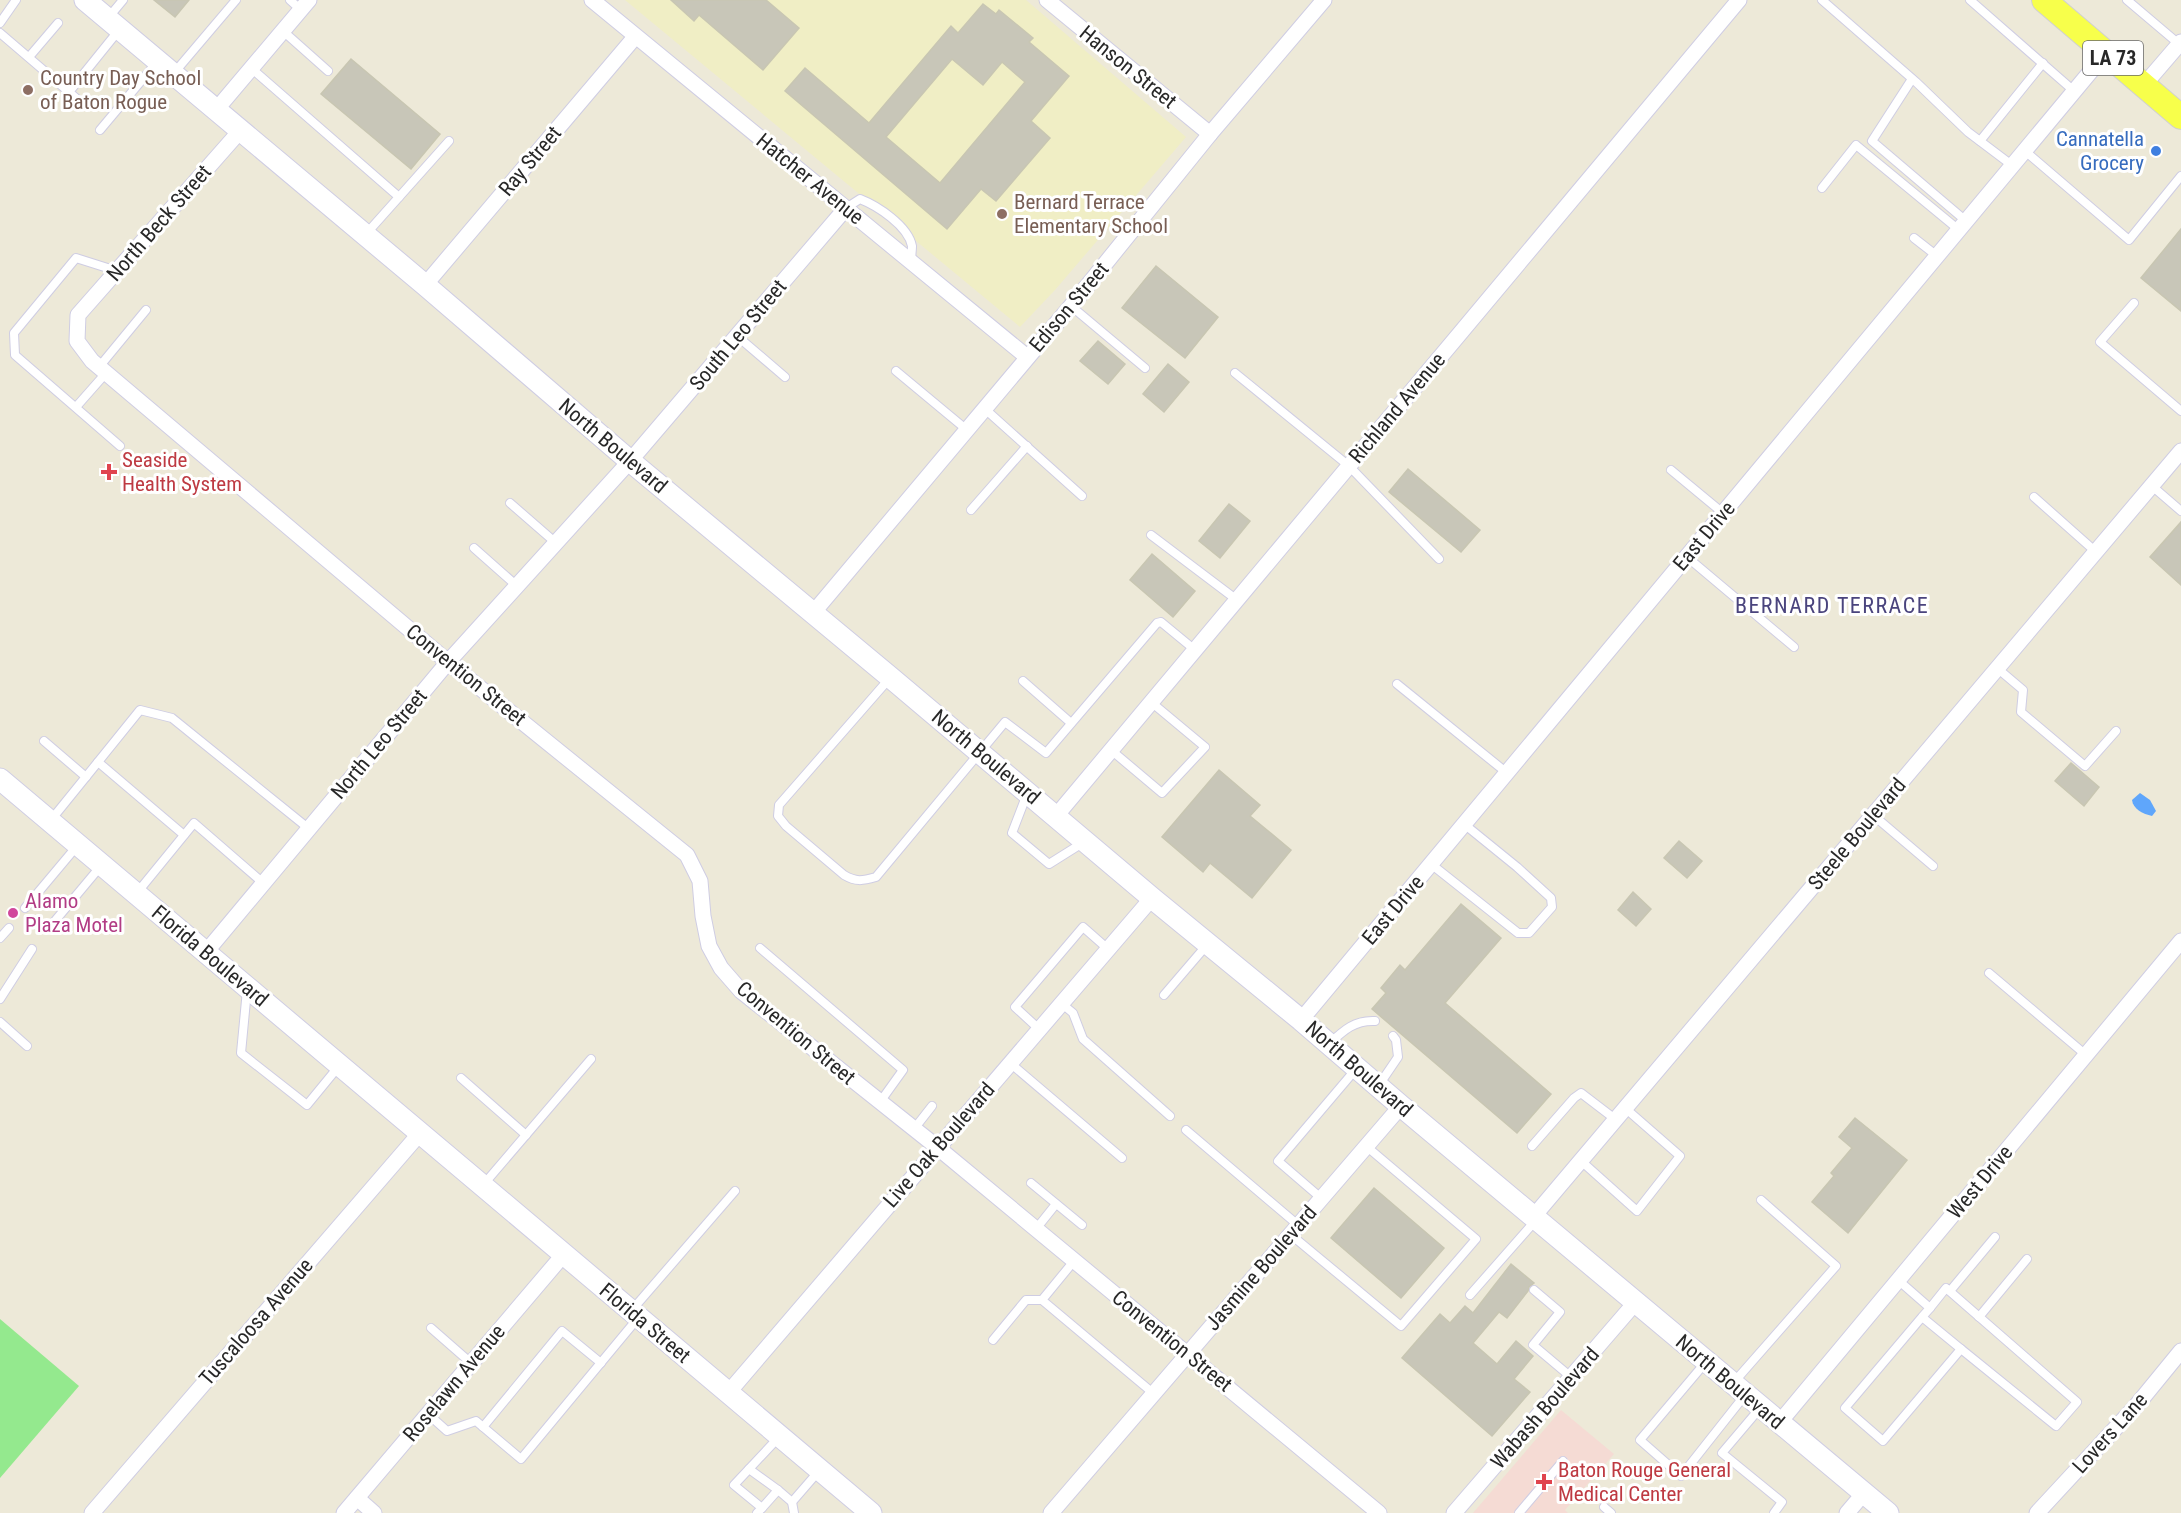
<svg xmlns="http://www.w3.org/2000/svg" width="2181" height="1513" viewBox="0 0 2181 1513" font-family="'Roboto Condensed',sans-serif">
	<style>
		.education { fill: #f0eec5 }
		.medical { fill: #f5dbd4 }
		.green { fill: #94e98e }
		.water { fill: #5fa6fb }
		.building { fill: #c8c6b8; stroke: #c8c6b2; stroke-width: 1.5; fill-rule: evenodd }
		.lines { fill: none; stroke-linecap: round; stroke-linejoin: round }
		.lane-casing { stroke: #cfcde3; stroke-width: 10 }
		.street-casing { stroke: #cfcde3; stroke-width: 17 }
		.secondary-casing { stroke: #cfcde3; stroke-width: 23 }
		.primary-casing { stroke: #d0d0d0; stroke-width: 26 }
		.lane { stroke: #fff; stroke-width: 8 }
		.street { stroke: #fff; stroke-width: 15 }
		.secondary { stroke: #fff; stroke-width: 21 }
		.primary { stroke: #f7ff4b; stroke-width: 24 }
		.education-dot { fill: #8d6e63; stroke: #fff; stroke-width: 2 }
		.shop-dot { fill: #3f7fe0; stroke: #fff; stroke-width: 2 }
		.health-dot { fill: #e0444e; stroke: #fff; stroke-width: 2 }
		.hotel-dot { fill: #d1479c; stroke: #fff; stroke-width: 2 }
		.labels { text-anchor: middle; dominant-baseline: central; stroke-width: 6; stroke-linejoin: round; paint-order: stroke }
		.shield { fill: #fff; stroke: #686868; stroke-width: 1.5 }
		.shield-label { font-size: 20px; font-weight: bold; fill: #282828 }
		.street-label { font-size: 21px; fill: #282828; stroke: #fff }
		.education-label { font-size: 21px; fill: #785e54; stroke: #fff; text-anchor: start }
		.shop-label { font-size: 21px; fill: #366cbe; stroke: #fff; text-anchor: end }
		.health-label { font-size: 21px; fill: #be3a42; stroke: #fff; text-anchor: start }
		.hotel-label { font-size: 21px; fill: #b23c85; stroke: #fff; text-anchor: start }
		.neighbourhood-label { font-size: 22px; letter-spacing: 1.5px; fill: #4a447d; stroke: #fff }
	</style>
	<rect width="100%" height="100%" fill="#ede9d8"/>
	<!-- education -->
	<path class="education" d="M625,0H1026L1186,137L1055,290L1020,327Z"/>
	<!-- medical -->
	<path class="medical" d="M1561,1410L1614,1454L1565,1510L1568,1513H1473Z"/>
	<!-- green -->
	<path class="green" d="M0,1319L79,1386L0,1478Z"/>
	<!-- water -->
	<path class="water" d="M2140,793L2150,800L2156,811L2152,816C2143,814 2133,809 2132,800Z"/>
	<!-- building -->
	<g class="building">
		<path d="M154,0H189L175,17Z"/>
		<path d="M671,0H766L799,28L763,70L699,15L694,21Z"/>
		<path d="M983,4L996,14L999,10L1033,38L1029,42L1069,76L1031,121L1050,138L996,201L981,189L947,229L785,91L805,68L869,123L951,26L958,33ZM952,59L983,85L1002,62L1025,82L940,183L886,137Z"/>
		<path d="M351,59L440,134L411,169L321,94Z"/>
		<path d="M2181,229V311L2141,278Z"/>
		<path d="M1156,266L1218,317L1185,358L1122,308Z"/>
		<path d="M1098,341L1125,364L1108,384L1080,361Z"/>
		<path d="M1168,364L1189,382L1164,412L1143,394Z"/>
		<path d="M1408,469L1480,530L1461,552L1389,492Z"/>
		<path d="M1229,504L1250,521L1220,558L1199,541Z"/>
		<path d="M2181,522V585L2150,557Z"/>
		<path d="M1152,554L1195,591L1173,617L1130,580Z"/>
		<path d="M2071,763L2099,787L2084,806L2055,781Z"/>
		<path d="M1219,770L1260,805L1250,816L1291,850L1252,898L1210,863L1203,872L1162,837Z"/>
		<path d="M1679,841L1702,861L1687,878L1664,858Z"/>
		<path d="M1633,892L1651,909L1636,926L1618,910Z"/>
		<path d="M1461,904L1501,938L1445,1003L1551,1094L1517,1133L1372,1009L1386,993L1381,988L1400,965L1405,970Z"/>
		<path d="M1855,1118L1907,1160L1848,1233L1812,1202L1834,1176L1831,1173L1852,1148L1839,1137Z"/>
		<path d="M1374,1188L1444,1248L1401,1298L1331,1238Z"/>
		<path d="M1511,1264L1534,1283L1529,1287L1528,1291L1507,1318L1499,1312L1473,1343L1497,1364L1516,1341L1533,1356L1514,1379L1530,1392L1492,1436L1402,1358L1440,1314L1450,1323L1465,1306L1473,1313Z"/>
	</g>
	<g class="lines">
		<defs>
			<g id="lane">
				<path d="M290,0L301,10"/>
				<path d="M1822,0L1916,82L1968,132L2013,166"/>
				<path d="M1970,0L2074,91"/>
				<path d="M2127,0L2179,44"/>
				<path d="M108,18L123,0"/>
				<path d="M0,23L16,0"/>
				<path d="M283,31L328,71"/>
				<path d="M0,33L83,104"/>
				<path d="M29,57L58,23"/>
				<path d="M251,68L399,197"/>
				<path d="M174,73L236,0"/>
				<path d="M1912,79L1872,141L1966,221"/>
				<path d="M69,92L119,30"/>
				<path d="M100,130L157,62"/>
				<path d="M1980,141L2043,63"/>
				<path d="M2025,151L2129,240L2181,176"/>
				<path d="M1822,188L1856,145L1959,230"/>
				<path d="M846,208L860,199C878,206 908,226 912,246C912,251 911,256 911,261"/>
				<path d="M366,234L449,141"/>
				<path d="M1914,238L1937,256"/>
				<path d="M117,271L76,258L14,333L15,355L120,446"/>
				<path d="M2134,303L2100,342L2181,411"/>
				<path d="M1071,306L1145,368"/>
				<path d="M737,336L785,377"/>
				<path d="M99,367L146,310"/>
				<path d="M896,371L967,430"/>
				<path d="M1235,373L1349,466L1439,559"/>
				<path d="M76,407L106,373"/>
				<path d="M985,409L1082,496"/>
				<path d="M1671,470L1723,513"/>
				<path d="M2152,486L2181,511"/>
				<path d="M2034,497L2096,552"/>
				<path d="M510,503L556,543"/>
				<path d="M971,510L1027,446"/>
				<path d="M1151,535L1237,600"/>
				<path d="M474,548L517,586"/>
				<path d="M1687,557L1794,647"/>
				<path d="M1997,668L2023,690L2021,712L2085,766L2116,731"/>
				<path d="M889,679L779,805L778,816L786,826L844,875C856,882 862,881 876,877L1005,722L1046,753L1157,623L1161,622L1195,650"/>
				<path d="M1023,681L1071,723"/>
				<path d="M1397,684L1507,773"/>
				<path d="M44,741L86,777"/>
				<path d="M1111,750L1162,793L1205,747L1151,702"/>
				<path d="M98,762L140,710L172,718L308,828"/>
				<path d="M1027,794L1012,833L1049,864L1084,842"/>
				<path d="M1873,815L1933,866"/>
				<path d="M51,820L98,762L184,835"/>
				<path d="M1431,864L1518,933H1529L1552,907L1551,898L1517,867L1464,824"/>
				<path d="M136,894L194,823L262,882"/>
				<path d="M25,908L77,846"/>
				<path d="M49,928L100,867"/>
				<path d="M0,938L9,928"/>
				<path d="M760,948L903,1070L880,1102"/>
				<path d="M1989,973L2086,1055"/>
				<path d="M247,990L241,1053L307,1105L339,1066"/>
				<path d="M1164,995L1206,946"/>
				<path d="M0,999L32,949"/>
				<path d="M1061,1003L1073,1013L1083,1039L1170,1116"/>
				<path d="M0,1022L27,1046"/>
				<path d="M1039,1029L1015,1007L1083,927L1108,949"/>
				<path d="M1330,1043C1344,1030 1355,1020 1375,1021"/>
				<path d="M1010,1063L1122,1158"/>
				<path d="M461,1078L526,1135"/>
				<path d="M1379,1085L1398,1057L1396,1040L1393,1036"/>
				<path d="M914,1129L932,1106"/>
				<path d="M1186,1130L1298,1225"/>
				<path d="M1532,1146L1574,1098L1581,1093L1615,1119"/>
				<path d="M1580,1160L1637,1211L1680,1156L1625,1108"/>
				<path d="M1031,1183L1082,1225"/>
				<path d="M484,1184L591,1059"/>
				<path d="M1321,1198L1278,1161L1356,1069"/>
				<path d="M1036,1229L1056,1204"/>
				<path d="M1290,1234L1401,1326L1476,1239L1366,1146"/>
				<path d="M1074,1261L1042,1300L1153,1393"/>
				<path d="M1898,1280L1930,1308L1922,1317L1845,1408L1883,1441L1961,1349L1922,1317"/>
				<path d="M1534,1290L1560,1312L1533,1345L1571,1377"/>
				<path d="M1950,1291L1995,1237"/>
				<path d="M1470,1295L1536,1220"/>
				<path d="M1930,1308L1946,1288L2077,1402L2056,1426L1961,1349"/>
				<path d="M632,1310L735,1191"/>
				<path d="M1979,1317L2027,1259"/>
				<path d="M431,1328L471,1363"/>
				<path d="M993,1340L1026,1300H1042"/>
				<path d="M1705,1363L1640,1440L1681,1476L1745,1395"/>
				<path d="M1735,1381L1836,1266L1761,1200"/>
				<path d="M1761,1407L1722,1453L1782,1502L1774,1513"/>
				<path d="M428,1414L447,1431L476,1421L521,1459L638,1318"/>
				<path d="M483,1427L562,1331L601,1363"/>
				<path d="M749,1469L778,1490L762,1508"/>
				<path d="M778,1490L792,1502L818,1472"/>
				<path d="M792,1502L794,1513"/>
				<path d="M1604,1507L1611,1513"/>
				<path d="M757,1513L762,1508L734,1485L779,1437"/>
				<path d="M1519,1513L1563,1461"/>
			</g>
			<g id="street">
				<path d="M592,0L1027,357"/>
				<path d="M1047,0L1210,134"/>
				<path d="M2144,85L2181,42"/>
				<path d="M216,110L309,0"/>
				<path d="M240,131L78,315L77,341L92,361L448,662L687,855L700,881L703,916L709,946L721,968L741,991L937,1147L1379,1513"/>
				<path d="M425,285L635,37"/>
				<path d="M813,613L1071,306L1210,134L1324,0"/>
				<path d="M1056,816L1739,0"/>
				<path d="M206,952L448,662L630,461L846,208"/>
				<path d="M1301,1020L2106,53"/>
				<path d="M1534,1216L2181,451"/>
				<path d="M728,1393L1152,898"/>
				<path d="M1779,1423L2181,941"/>
				<path d="M357,1498L374,1513"/>
				<path d="M92,1513L421,1132"/>
				<path d="M344,1513L564,1254"/>
				<path d="M1051,1513L1401,1106"/>
				<path d="M1454,1513L1635,1303"/>
				<path d="M1847,1513L1864,1493"/>
				<path d="M2037,1513L2136,1406L2181,1351"/>
			</g>
			<g id="secondary">
				<path d="M85,0L425,285L630,461L890,677L1152,898L1301,1020L1401,1106L1888,1513"/>
				<path d="M0,779L871,1513"/>
			</g>
			<path id="primary" d="M2044,0L2181,117"/>
		</defs>
		<!-- lane casing -->
		<use href="#lane" class="lane-casing"/>
		<!-- street casing -->
		<use href="#street" class="street-casing"/>
		<!-- secondary casing -->
		<use href="#secondary" class="secondary-casing"/>
		<!-- primary casing -->
		<use href="#primary" class="primary-casing"/>
		<!-- lane -->
		<use href="#lane" class="lane"/>
		<!-- street -->
		<use href="#street" class="street"/>
		<!-- secondary -->
		<use href="#secondary" class="secondary"/>
		<!-- primary -->
		<use href="#primary" class="primary"/>
	</g>
	<!-- markers -->
	<g class="education-dot">
		<circle cx="28" cy="90" r="6"/>
		<circle cx="1002" cy="214" r="6"/>
	</g>
	<circle class="shop-dot" cx="2156" cy="151" r="6"/>
	<g class="health-dot">
		<path d="M106 463h6v6h6v6h-6v6h-6v-6h-6v-6h6z"/>
		<path d="M1541 1473h6v6h6v6h-6v6h-6v-6h-6v-6h6z"/>
	</g>
	<circle class="hotel-dot" cx="13" cy="913" r="6"/>
	<g class="labels">
		<!-- shield labels -->
		<rect class="shield" x="2083" y="41" width="60" height="34" rx="4.5"/>
		<g class="shield-label">
			<text x="2113" y="58">LA 73</text>
		</g>
		<!-- street labels -->
		<g class="street-label">
			<text transform="translate(1128 67) rotate(39)">Hanson Street</text>
			<text transform="translate(530 161) rotate(-50)">Ray Street</text>
			<text transform="translate(810 179) rotate(39)">Hatcher Avenue</text>
			<text transform="translate(159 223) rotate(-49)">North Beck Street</text>
			<text transform="translate(1069 307) rotate(-50)">Edison Street</text>
			<text transform="translate(738 335) rotate(-50)">South Leo Street</text>
			<text transform="translate(1397 408) rotate(-50)">Richland Avenue</text>
			<text transform="translate(613 446) rotate(40)">North Boulevard</text>
			<text transform="translate(1704 536) rotate(-50)">East Drive</text>
			<text transform="translate(466 675) rotate(39)">Convention Street</text>
			<text transform="translate(379 744) rotate(-50)">North Leo Street</text>
			<text transform="translate(986 757) rotate(40)">North Boulevard</text>
			<text transform="translate(1857 834) rotate(-50)">Steele Boulevard</text>
			<text transform="translate(1393 910) rotate(-50)">East Drive</text>
			<text transform="translate(210 956) rotate(40)">Florida Boulevard</text>
			<text transform="translate(796 1033) rotate(40)">Convention Street</text>
			<text transform="translate(1359 1069) rotate(41)">North Boulevard</text>
			<text transform="translate(939 1145) rotate(-49)">Live Oak Boulevard</text>
			<text transform="translate(1980 1182) rotate(-50)">West Drive</text>
			<text transform="translate(1261 1268) rotate(-49)">Jasmine Boulevard</text>
			<text transform="translate(256 1322) rotate(-49)">Tuscaloosa Avenue</text>
			<text transform="translate(645 1323) rotate(40)">Florida Street</text>
			<text transform="translate(1172 1341) rotate(39)">Convention Street</text>
			<text transform="translate(1730 1382) rotate(40)">North Boulevard</text>
			<text transform="translate(454 1383) rotate(-50)">Roselawn Avenue</text>
			<text transform="translate(1545 1408) rotate(-49)">Wabash Boulevard</text>
			<text transform="translate(2110 1433) rotate(-48)">Lovers Lane</text>
		</g>
		<!-- education labels -->
		<g class="education-label">
			<text x="40" y="78">Country Day School<tspan x="40" dy="24">of Baton Rogue</tspan></text>
			<text x="1014" y="202">Bernard Terrace<tspan x="1014" dy="24">Elementary School</tspan></text>
		</g>
		<!-- shop labels -->
		<g class="shop-label">
			<text x="2144" y="139">Cannatella<tspan x="2144" dy="24">Grocery</tspan></text>
		</g>
		<!-- health labels -->
		<g class="health-label">
			<text x="122" y="460">Seaside<tspan x="122" dy="24">Health System</tspan></text>
			<text x="1558" y="1470">Baton Rouge General<tspan x="1558" dy="24">Medical Center</tspan></text>
		</g>
		<!-- hotel labels -->
		<g class="hotel-label">
			<text x="25" y="901">Alamo<tspan x="25" dy="24">Plaza Motel</tspan></text>
		</g>
		<!-- neighbourhood labels -->
		<g class="neighbourhood-label">
			<text x="1832" y="605">BERNARD TERRACE</text>
		</g>
	</g>
</svg>
